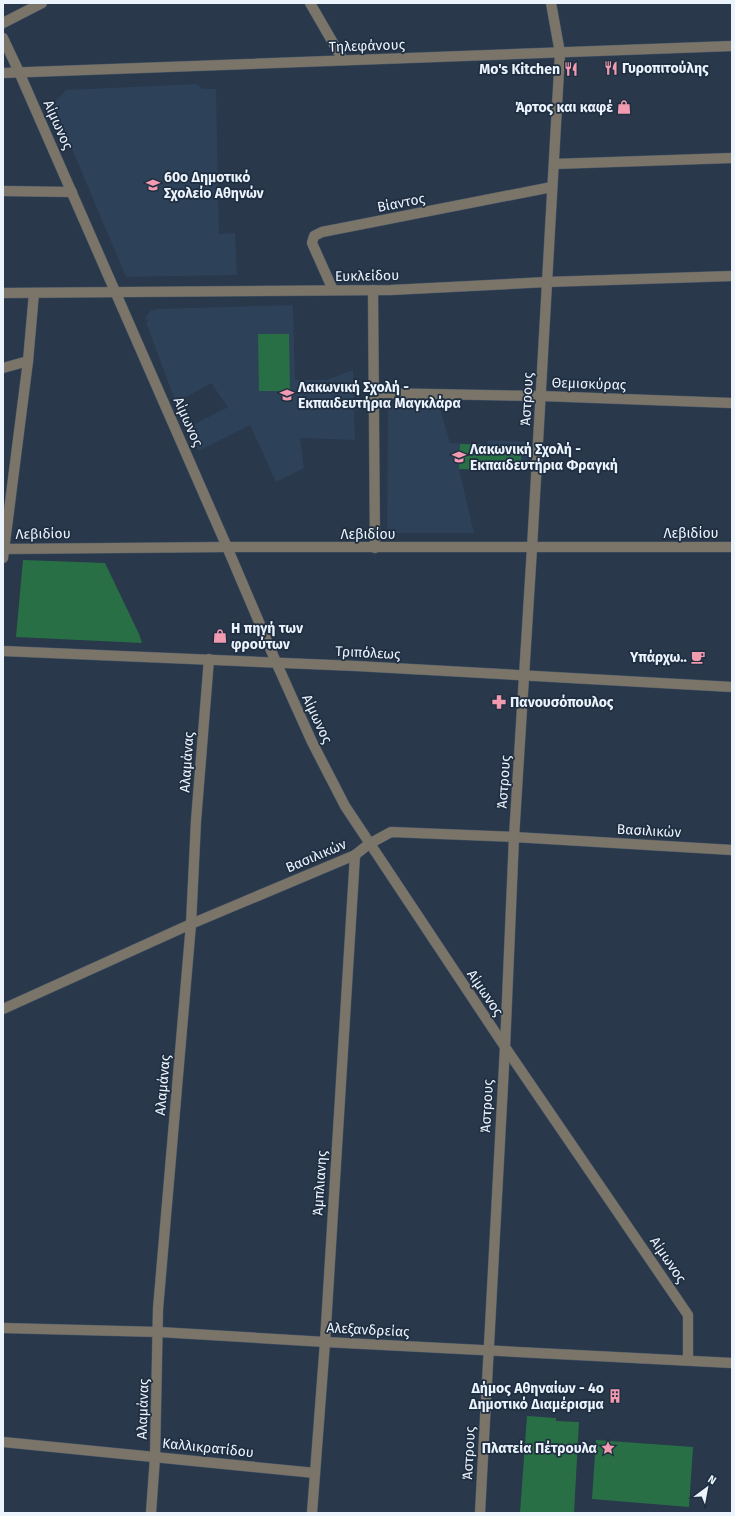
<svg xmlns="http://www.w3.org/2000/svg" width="735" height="1516" viewBox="0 0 735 1516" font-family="'Fira Sans',sans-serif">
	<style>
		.built { fill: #2d4159 }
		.green { fill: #296f46 }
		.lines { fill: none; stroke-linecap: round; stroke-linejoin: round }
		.pedestrian-casing { stroke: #485667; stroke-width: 11 }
		.minor-casing { stroke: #485667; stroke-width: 11 }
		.tertiary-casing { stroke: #485667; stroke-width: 11 }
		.pedestrian { stroke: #7a7469; stroke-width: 10 }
		.minor { stroke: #7a7469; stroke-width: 10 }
		.tertiary { stroke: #7a7469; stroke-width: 10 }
		.labels { text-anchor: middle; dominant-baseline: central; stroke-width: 3.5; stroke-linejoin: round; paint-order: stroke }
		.street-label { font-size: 14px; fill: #ebf3fd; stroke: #1f2e40 }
		.poi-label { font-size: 14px; font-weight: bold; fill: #ebf3fd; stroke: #1f2e40; text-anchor: start }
	</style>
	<rect width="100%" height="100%" fill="#29384b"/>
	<!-- built -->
	<g class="built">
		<path d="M197,84L202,89H216L219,234L235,233L237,275L126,277L53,104L66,90Z"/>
		<path d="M293,305L295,380H326L353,370L355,440L300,438L304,468L276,482L250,425L198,451L189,427L228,407L211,383L176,403L146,323L148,321L145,318L152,309L154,311L156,309Z"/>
		<path d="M388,404L439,405L450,443L487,444L488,440L530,442L529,470L459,469L474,533H387Z"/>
	</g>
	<!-- green -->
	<g class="green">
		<path d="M258,334H289L290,391H259Z"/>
		<path d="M460,444L521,446V471L459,469Z"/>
		<path d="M23,560L105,563L139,634L142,643L16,637Z"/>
		<path d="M527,1416L556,1418V1421L579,1422L574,1513H520Z"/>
		<path d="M596,1440L693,1447L689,1507L592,1499Z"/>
	</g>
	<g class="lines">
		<defs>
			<path id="pedestrian" d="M373,290L375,548"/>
			<g id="minor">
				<path d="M310,3L343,60"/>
				<path d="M3,23L42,3"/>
				<path d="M3,38L19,72L227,547L276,662L312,742L345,806L505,1047L688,1315V1360"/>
				<path d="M3,73L732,46"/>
				<path d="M554,164L732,158"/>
				<path d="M3,191L72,192"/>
				<path d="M333,290L312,243L314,236L322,232L552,187"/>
				<path d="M3,293L391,290L547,282L732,276"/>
				<path d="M3,368L28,361"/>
				<path d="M374,393L541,396L732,403"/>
				<path d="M3,549L227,547H732"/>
				<path d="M3,558L28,361L34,293"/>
				<path d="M3,651L356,666L732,687"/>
				<path d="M3,1009L191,924L355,855L369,844L391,832L514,837L732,850"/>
				<path d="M3,1442L315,1473"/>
				<path d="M151,1513L155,1457L158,1309L191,924L196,821L209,659"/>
				<path d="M312,1513L325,1342L355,855"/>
				<path d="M480,1513L505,1047L514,837L532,548L560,53L551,3"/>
			</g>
			<path id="tertiary" d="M3,1328L159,1332L325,1342L732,1363"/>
		</defs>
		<!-- pedestrian casing -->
		<use href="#pedestrian" class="pedestrian-casing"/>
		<!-- minor casing -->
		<use href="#minor" class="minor-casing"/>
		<!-- tertiary casing -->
		<use href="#tertiary" class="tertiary-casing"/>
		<!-- pedestrian -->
		<use href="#pedestrian" class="pedestrian"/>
		<!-- minor -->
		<use href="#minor" class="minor"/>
		<!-- tertiary -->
		<use href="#tertiary" class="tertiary"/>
	</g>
	<!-- icons -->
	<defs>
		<symbol id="restaurant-bare" viewBox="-9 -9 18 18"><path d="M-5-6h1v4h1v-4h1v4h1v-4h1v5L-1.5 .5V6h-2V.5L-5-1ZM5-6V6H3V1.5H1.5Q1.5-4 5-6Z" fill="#f29aaf" stroke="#1f2e40" stroke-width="2.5" paint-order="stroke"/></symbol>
		<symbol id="shop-bare" viewBox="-9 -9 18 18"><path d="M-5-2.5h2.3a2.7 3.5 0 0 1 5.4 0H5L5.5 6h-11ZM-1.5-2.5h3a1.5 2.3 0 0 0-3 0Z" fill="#f29aaf" stroke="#1f2e40" stroke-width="2.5" paint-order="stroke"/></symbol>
		<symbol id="school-bare" viewBox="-9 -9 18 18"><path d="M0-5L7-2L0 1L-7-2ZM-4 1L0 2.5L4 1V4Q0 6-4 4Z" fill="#f29aaf" stroke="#1f2e40" stroke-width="2.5" paint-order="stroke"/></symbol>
		<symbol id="cafe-bare" viewBox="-9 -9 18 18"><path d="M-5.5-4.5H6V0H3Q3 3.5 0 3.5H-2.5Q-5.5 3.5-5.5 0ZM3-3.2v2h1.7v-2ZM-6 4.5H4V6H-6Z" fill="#f29aaf" stroke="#1f2e40" stroke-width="2.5" paint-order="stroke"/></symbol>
		<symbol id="pharmacy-bare" viewBox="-9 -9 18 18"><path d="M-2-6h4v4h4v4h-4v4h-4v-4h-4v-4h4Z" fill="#f29aaf" stroke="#1f2e40" stroke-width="2.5" paint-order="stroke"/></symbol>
		<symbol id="building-bare" viewBox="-9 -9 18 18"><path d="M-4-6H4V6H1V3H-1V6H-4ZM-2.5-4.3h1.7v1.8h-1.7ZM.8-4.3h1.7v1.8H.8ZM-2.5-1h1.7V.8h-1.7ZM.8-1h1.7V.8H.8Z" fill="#f29aaf" stroke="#1f2e40" stroke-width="2.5" paint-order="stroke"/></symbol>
		<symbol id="sight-bare" viewBox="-9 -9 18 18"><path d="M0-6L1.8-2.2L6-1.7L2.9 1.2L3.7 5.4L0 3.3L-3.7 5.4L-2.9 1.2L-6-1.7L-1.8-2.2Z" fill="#f29aaf" stroke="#1f2e40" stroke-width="2.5" paint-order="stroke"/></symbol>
	</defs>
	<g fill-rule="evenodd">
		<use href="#restaurant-bare" x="601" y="58" width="20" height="20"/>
		<use href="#restaurant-bare" x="561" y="59" width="20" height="20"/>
		<use href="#shop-bare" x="614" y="97" width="20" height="20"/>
		<use href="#school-bare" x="143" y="175" width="20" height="20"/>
		<use href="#school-bare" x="277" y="385" width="20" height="20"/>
		<use href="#school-bare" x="449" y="447" width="20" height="20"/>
		<use href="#shop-bare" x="210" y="626" width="20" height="20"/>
		<use href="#cafe-bare" x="688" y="647" width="20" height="20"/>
		<use href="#pharmacy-bare" x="489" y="692" width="20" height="20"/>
		<use href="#building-bare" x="605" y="1386" width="20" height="20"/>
		<use href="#sight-bare" x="598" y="1438" width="20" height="20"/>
	</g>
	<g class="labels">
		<!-- street labels -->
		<g class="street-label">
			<text transform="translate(367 46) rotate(-2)">Τηλεφάνους</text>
			<text transform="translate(58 125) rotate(66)">Αίμωνος</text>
			<text transform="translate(401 203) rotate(-11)">Βίαντος</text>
			<text transform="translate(367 276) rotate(-1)">Ευκλείδου</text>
			<text transform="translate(589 384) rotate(2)">Θεμισκύρας</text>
			<text transform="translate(527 399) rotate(-87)">Άστρους</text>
			<text transform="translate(188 422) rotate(66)">Αίμωνος</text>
			<text x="691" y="533">Λεβιδίου</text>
			<text transform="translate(43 534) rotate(-1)">Λεβιδίου</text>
			<text x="368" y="534">Λεβιδίου</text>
			<text transform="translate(368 653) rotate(3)">Τριπόλεως</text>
			<text transform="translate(317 719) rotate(65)">Αίμωνος</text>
			<text transform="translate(187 762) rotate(-86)">Αλαμάνας</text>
			<text transform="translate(504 782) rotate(-86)">Άστρους</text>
			<text transform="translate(649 831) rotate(3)">Βασιλικών</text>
			<text transform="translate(316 856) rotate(-23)">Βασιλικών</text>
			<text transform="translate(485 993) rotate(56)">Αίμωνος</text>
			<text transform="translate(163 1085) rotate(-85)">Αλαμάνας</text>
			<text transform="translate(487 1106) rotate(-87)">Άστρους</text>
			<text transform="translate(320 1183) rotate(-86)">Άμπλιανης</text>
			<text transform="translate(668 1260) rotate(56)">Αίμωνος</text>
			<text transform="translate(368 1330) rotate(3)">Αλεξανδρείας</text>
			<text transform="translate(143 1409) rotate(-88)">Αλαμάνας</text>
			<text transform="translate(208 1448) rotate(6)">Καλλικρατίδου</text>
			<text transform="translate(469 1453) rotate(-87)">Άστρους</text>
		</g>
		<!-- poi labels -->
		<g class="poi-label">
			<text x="622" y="68">Γυροπιτούλης</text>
			<text x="560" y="69" text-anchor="end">Mo's Kitchen</text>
			<text x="613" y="107" text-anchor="end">Άρτος και καφέ</text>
			<text x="164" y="177">60ο Δημοτικό<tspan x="164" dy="16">Σχολείο Αθηνών</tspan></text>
			<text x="298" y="387">Λακωνική Σχολή -<tspan x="298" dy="16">Εκπαιδευτήρια Μαγκλάρα</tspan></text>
			<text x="470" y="449">Λακωνική Σχολή -<tspan x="470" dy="16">Εκπαιδευτήρια Φραγκή</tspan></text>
			<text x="231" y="628">Η πηγή των<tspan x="231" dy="16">φρούτων</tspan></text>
			<text x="687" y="657" text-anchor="end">Υπάρχω..</text>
			<text x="510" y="702">Πανουσόπουλος</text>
			<text x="604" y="1388" text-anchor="end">Δήμος Αθηναίων - 4ο<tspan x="604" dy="16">Δημοτικό Διαμέρισμα</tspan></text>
			<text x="597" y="1448" text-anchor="end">Πλατεία Πέτρουλα</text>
		</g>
	</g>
	<!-- border -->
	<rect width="735" height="1516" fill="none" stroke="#ebf3fd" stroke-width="8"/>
	<!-- north arrow -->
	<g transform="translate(707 1488) rotate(32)" stroke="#1f2e40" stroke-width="3" paint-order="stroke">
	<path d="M0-3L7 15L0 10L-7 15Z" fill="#ebf3fd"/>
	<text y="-6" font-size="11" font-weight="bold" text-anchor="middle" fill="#ebf3fd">N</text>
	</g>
</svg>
